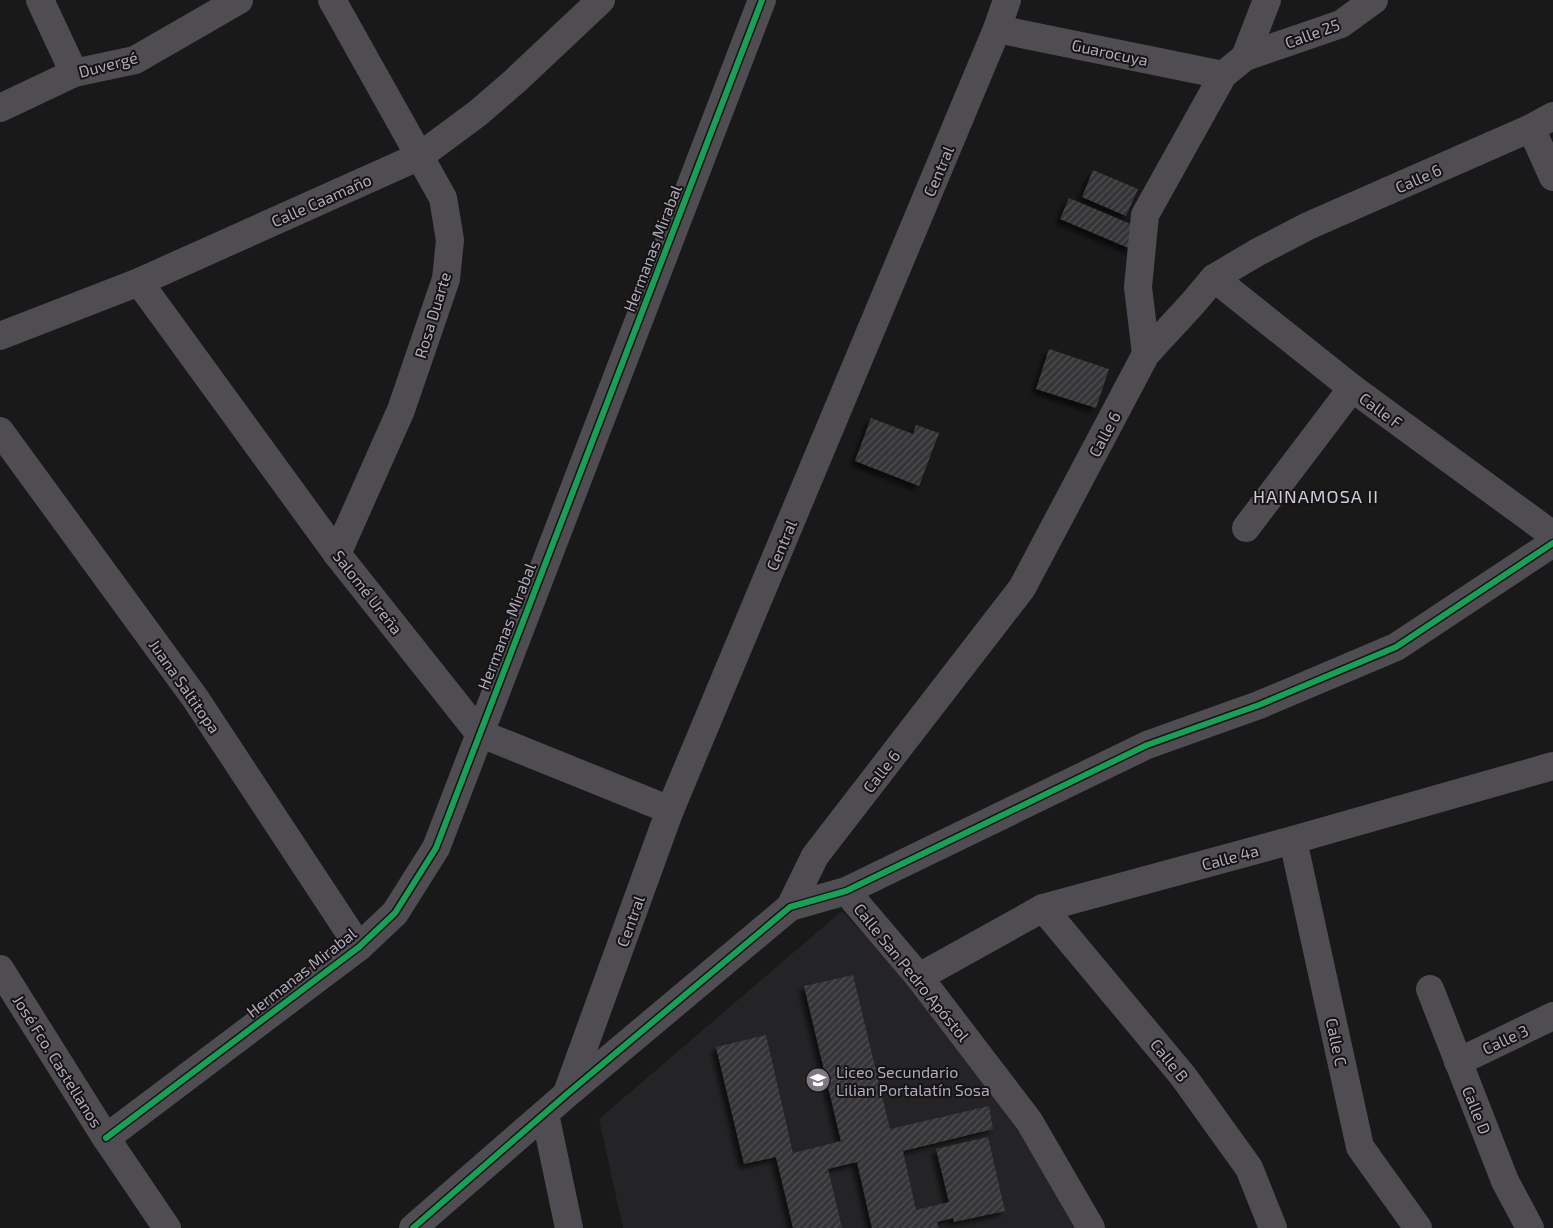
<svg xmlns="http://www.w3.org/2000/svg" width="1553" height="1228" viewBox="0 0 1553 1228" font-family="'Exo 2',sans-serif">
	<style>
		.built { fill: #242325 }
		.building { fill: url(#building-hatch); filter: url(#shadow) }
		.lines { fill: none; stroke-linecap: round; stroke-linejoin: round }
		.minor { stroke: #4f4d52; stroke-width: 28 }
		.cycleway-casing { stroke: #151315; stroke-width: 9 }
		.cycleway { stroke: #1a9f57; stroke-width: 6 }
		.labels { text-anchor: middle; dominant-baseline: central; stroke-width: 4; stroke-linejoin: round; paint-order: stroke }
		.street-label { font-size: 16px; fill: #b1aaba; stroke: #151315 }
		.poi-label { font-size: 16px; fill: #b1aaba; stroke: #151315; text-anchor: start }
		.neighbourhood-label { font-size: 18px; letter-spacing: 1px; fill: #d0cbd6; stroke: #151315 }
	</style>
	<defs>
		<pattern id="building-hatch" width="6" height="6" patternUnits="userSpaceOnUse" patternTransform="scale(1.25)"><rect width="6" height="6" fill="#363537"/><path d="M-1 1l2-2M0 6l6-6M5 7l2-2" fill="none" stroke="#515052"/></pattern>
		<filter id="shadow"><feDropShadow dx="-4.5" dy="4.5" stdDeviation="2.5" flood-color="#0009"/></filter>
	</defs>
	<rect width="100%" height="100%" fill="#191919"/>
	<!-- built -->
	<path class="built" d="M842,911L968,1042L1080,1228H623L599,1119Z"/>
	<!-- building -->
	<g class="building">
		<path d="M1093,170L1138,189L1126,216L1082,197Z"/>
		<path d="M1069,198L1140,228L1131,249L1060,219Z"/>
		<path d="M1049,349L1109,369L1096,408L1036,389Z"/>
		<path d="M871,418L913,434L916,425L939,433L919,486L855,461Z"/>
		<path d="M853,975L890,1129L989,1106L993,1129L903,1151L916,1210L949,1202L936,1149L988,1137L1005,1211L954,1222L953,1218L937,1222L939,1228H872L857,1162L828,1169L842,1228H793L776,1157L744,1164L716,1047L766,1035L793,1153L841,1141L804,986Z"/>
	</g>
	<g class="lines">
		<!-- minor -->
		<g class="minor">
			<path d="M40,0L74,73"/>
			<path d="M332,0L443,198L450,240L446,279L401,410L337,554"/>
			<path d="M997,29L1223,75"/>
			<path d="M1245,57L1267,0"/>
			<path d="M0,108L74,73L135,60L239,0"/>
			<path d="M1531,128L1553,177"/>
			<path d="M1214,278L1352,388L1553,535"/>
			<path d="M139,282L337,554L479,733L670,810"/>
			<path d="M0,336L139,282L420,156L478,113L515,81L601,0"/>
			<path d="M1146,354L1138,287L1145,215L1223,75L1245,57L1341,24L1374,0"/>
			<path d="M0,431L195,698L359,947"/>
			<path d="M1246,528L1352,388"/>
			<path d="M1293,840L1360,1147L1418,1228"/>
			<path d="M846,891L919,977L1029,1121L1091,1228"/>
			<path d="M790,907L815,856L1022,588L1146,354L1193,303L1214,278L1256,253L1308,226L1531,128L1553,116"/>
			<path d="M1043,908L1183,1076L1249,1168L1273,1228"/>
			<path d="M0,969L106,1138L167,1228"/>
			<path d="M919,977L1043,908L1293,840L1553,766"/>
			<path d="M1430,989L1505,1181L1530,1228"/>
			<path d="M1458,1062L1553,1016"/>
			<path d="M567,1093L670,810L997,29L1007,0"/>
			<path d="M545,1114L569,1228"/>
			<path d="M106,1138L359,947L395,913L436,848L762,0"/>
			<path d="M413,1228L567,1094L790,907L846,891L1147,745L1259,705L1396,647L1553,543"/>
		</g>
		<defs>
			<g id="cycleway">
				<path d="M106,1138L359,947L395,913L436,848L762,0"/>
				<path d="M413,1228L567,1094L790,907L846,891L1147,745L1259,705L1396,647L1553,543"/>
			</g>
		</defs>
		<!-- cycleway casing -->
		<use href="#cycleway" class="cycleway-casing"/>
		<!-- cycleway -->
		<use href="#cycleway" class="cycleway"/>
	</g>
	<!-- icons -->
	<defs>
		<symbol id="school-disc" viewBox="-11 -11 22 22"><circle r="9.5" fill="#7c7782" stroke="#151315"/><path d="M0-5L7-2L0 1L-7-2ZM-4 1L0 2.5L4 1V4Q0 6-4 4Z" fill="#fff"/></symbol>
	</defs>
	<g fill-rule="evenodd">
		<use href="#school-disc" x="804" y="1066" width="28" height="28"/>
	</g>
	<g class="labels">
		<!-- street labels -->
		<g class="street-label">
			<text transform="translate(1312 33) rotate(-20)">Calle 25</text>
			<text transform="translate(1110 52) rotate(12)">Guarocuya</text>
			<text transform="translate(108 64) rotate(-15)">Duvergé</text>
			<text transform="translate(938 171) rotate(-67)">Central</text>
			<text transform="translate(1418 178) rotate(-24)">Calle 6</text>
			<text transform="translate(321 200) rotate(-24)">Calle Caamaño</text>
			<text transform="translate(652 248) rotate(-69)">Hermanas Mirabal</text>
			<text transform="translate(432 315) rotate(-73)">Rosa Duarte</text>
			<text transform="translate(1381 410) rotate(36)">Calle F</text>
			<text transform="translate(1104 434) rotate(-62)">Calle 6</text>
			<text transform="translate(781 545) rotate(-67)">Central</text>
			<text transform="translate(368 592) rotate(52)">Salomé Ureña</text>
			<text transform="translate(506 626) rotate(-69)">Hermanas Mirabal</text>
			<text transform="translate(185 686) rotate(55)">Juana Saltitopa</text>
			<text transform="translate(881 771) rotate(-52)">Calle 6</text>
			<text transform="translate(1230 857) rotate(-15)">Calle 4a</text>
			<text transform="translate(630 921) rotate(-70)">Central</text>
			<text transform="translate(301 972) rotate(-38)">Hermanas Mirabal</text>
			<text transform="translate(912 972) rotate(51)">Calle San Pedro Apóstol</text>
			<text transform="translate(1505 1039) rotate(-25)">Calle 3</text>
			<text transform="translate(1337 1042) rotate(78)">Calle C</text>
			<text transform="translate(1170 1060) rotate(51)">Calle B</text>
			<text transform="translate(58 1061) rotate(58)">José Fco. Castellanos</text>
			<text transform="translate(1477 1110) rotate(68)">Calle D</text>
		</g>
		<!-- poi labels -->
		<g class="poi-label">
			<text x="836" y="1071">Liceo Secundario<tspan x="836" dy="18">Lilian Portalatín Sosa</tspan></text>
		</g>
		<!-- neighbourhood labels -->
		<g class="neighbourhood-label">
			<text x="1316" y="496">HAINAMOSA II</text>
		</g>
	</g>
</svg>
